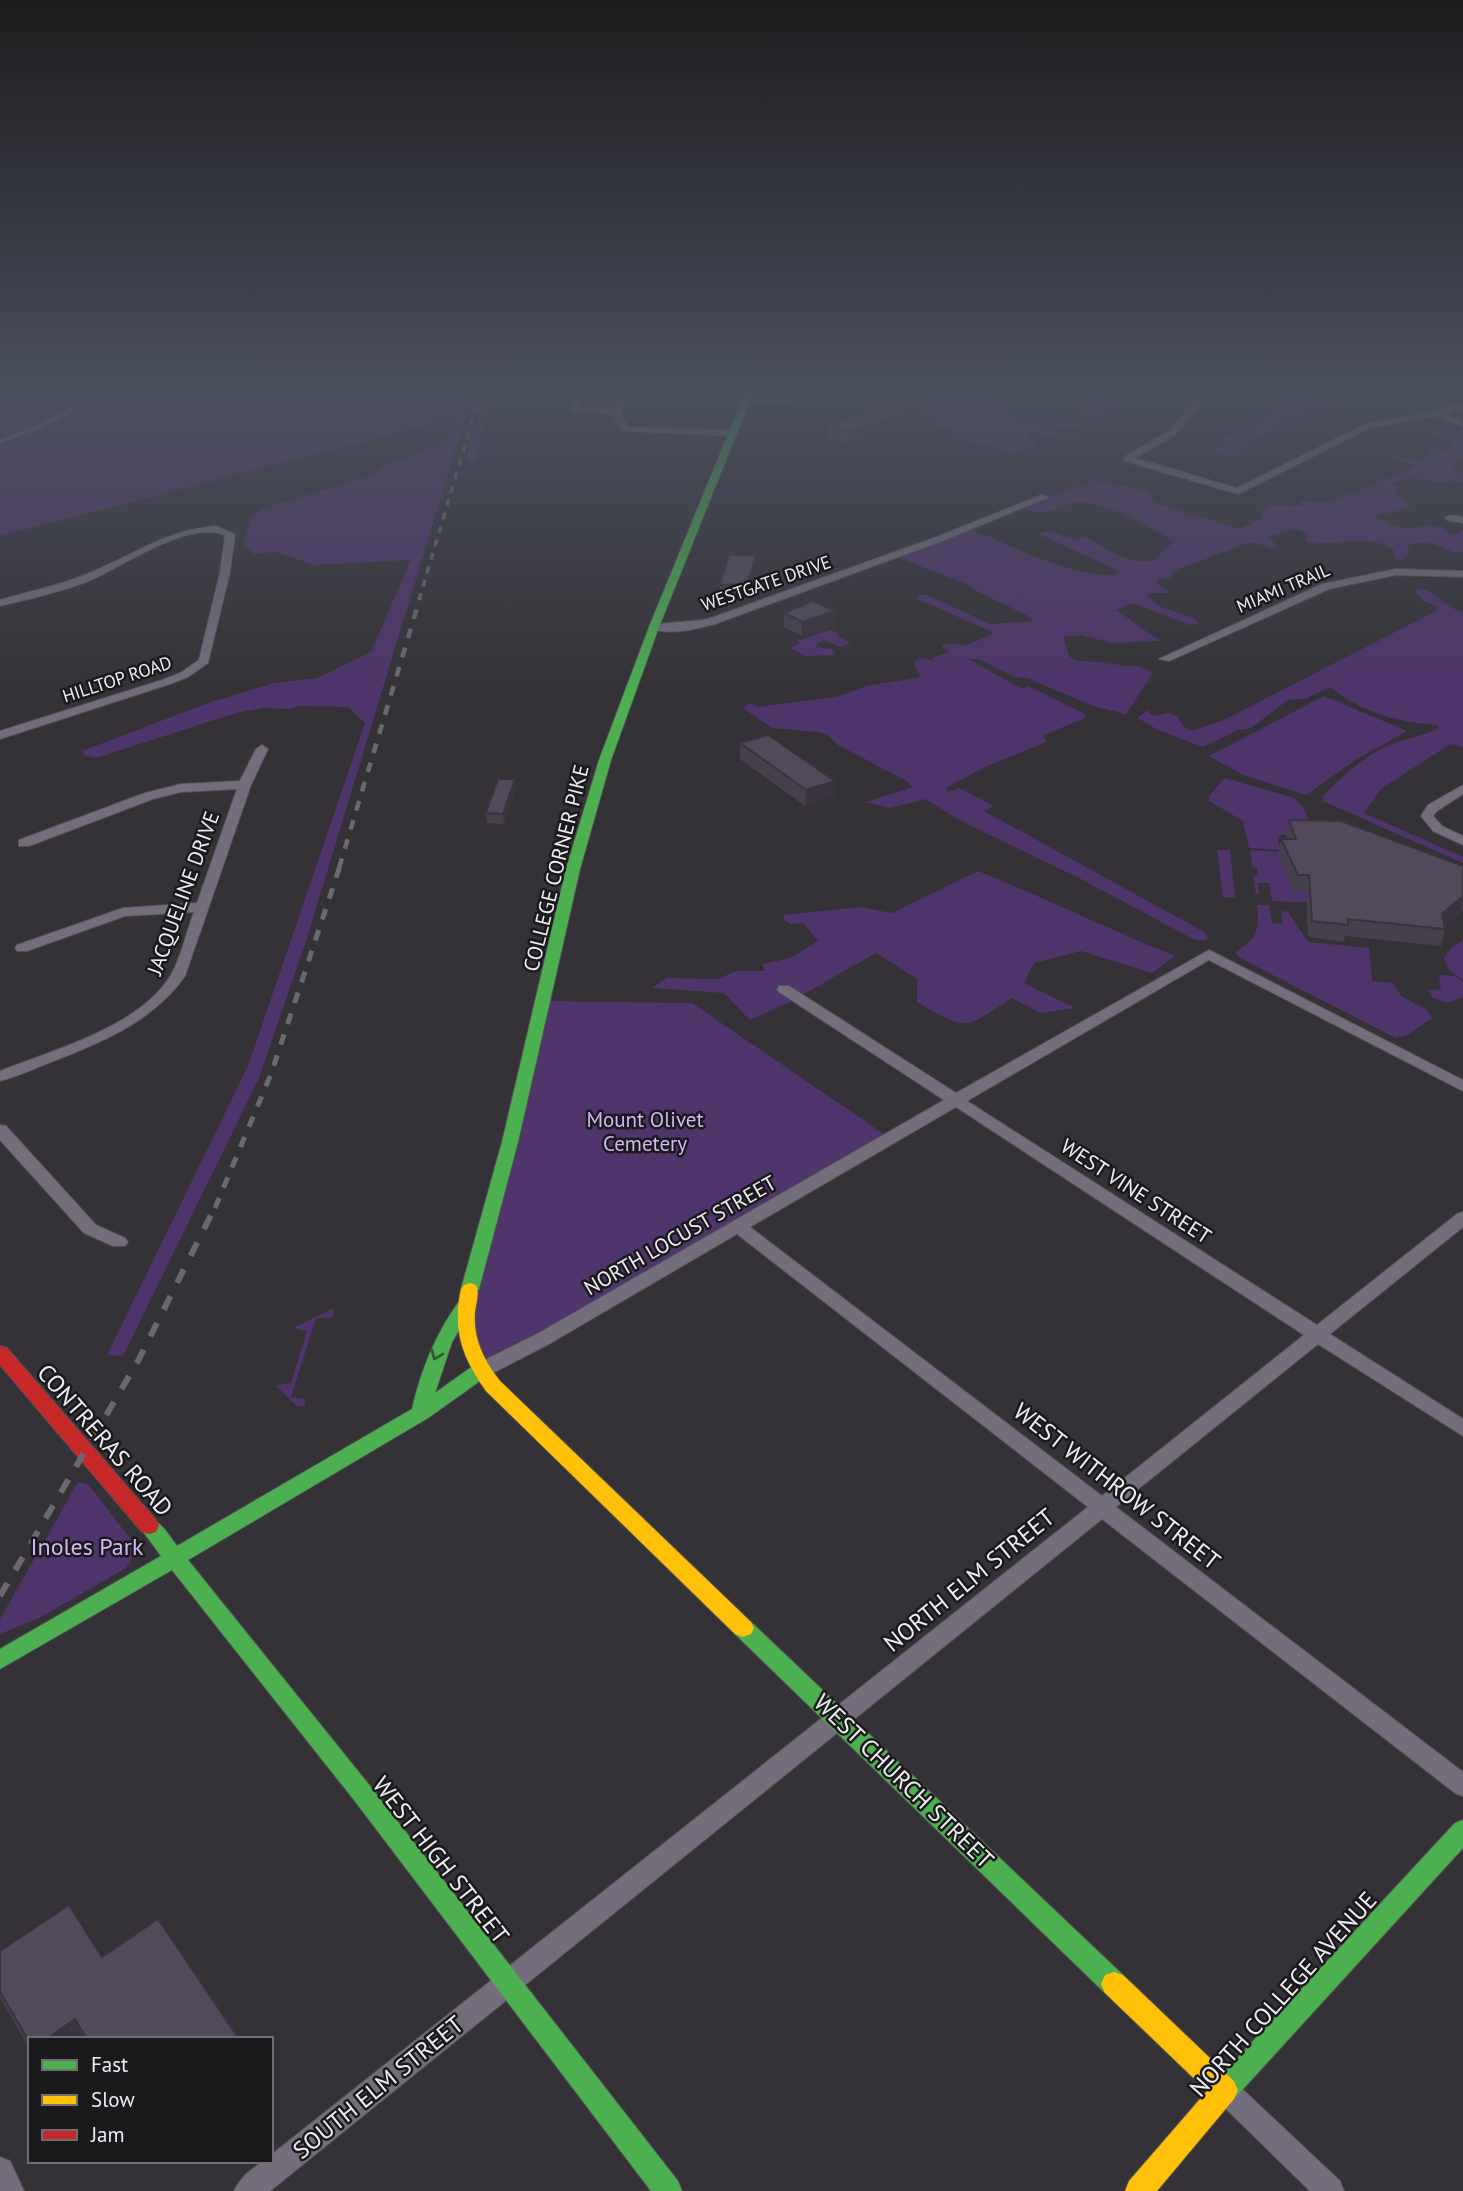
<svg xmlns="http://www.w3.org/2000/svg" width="1463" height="2191" viewBox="0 0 1463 2191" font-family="'PT Sans',sans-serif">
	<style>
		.green { fill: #50346c }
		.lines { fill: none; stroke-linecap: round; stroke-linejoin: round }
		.stream { stroke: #8562aa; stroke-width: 3.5 }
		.street-casing { stroke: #525153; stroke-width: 2 }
		.fast-casing { stroke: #525153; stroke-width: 2 }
		.slow-casing { stroke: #525153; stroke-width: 2 }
		.jam-casing { stroke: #525153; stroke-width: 2 }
		.street { fill: #746e7c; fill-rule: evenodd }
		.fast { fill: #4caf50; fill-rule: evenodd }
		.slow { fill: #ffc107; fill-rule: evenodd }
		.jam { fill: #c62828; fill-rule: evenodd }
		.rail-far3 { stroke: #6b6870; stroke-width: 3.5; stroke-dasharray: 7 7; stroke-linecap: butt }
		.rail-far2 { stroke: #6b6870; stroke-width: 4.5; stroke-dasharray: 10 10; stroke-linecap: butt }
		.rail-far1 { stroke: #6b6870; stroke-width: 5; stroke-dasharray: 11 11; stroke-linecap: butt }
		.rail { stroke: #6b6870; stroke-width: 6; stroke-dasharray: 15 15; stroke-linecap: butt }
		.wall { fill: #47404d }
		.shaded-wall { fill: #39343f }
		.building { fill: #524a5a; stroke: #39343f; stroke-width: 2 }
		.oneway { stroke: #305c33 }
		.labels { text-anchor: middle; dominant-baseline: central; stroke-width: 5; stroke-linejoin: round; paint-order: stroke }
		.far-street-label { font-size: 18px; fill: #efedf2; stroke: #1a191c }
		.street-label { font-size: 21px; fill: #efedf2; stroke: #1a191c }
		.park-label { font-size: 21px; fill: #d3b7f6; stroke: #1a191c }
		.near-street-label { font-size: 24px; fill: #efedf2; stroke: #1a191c }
		.near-park-label { font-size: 24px; fill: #d3b7f6; stroke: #1a191c }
	</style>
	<rect width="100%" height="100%" fill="#343236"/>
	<!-- green -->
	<g class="green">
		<path d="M0,388H474L307,938L259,1078L123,1356L107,1355L248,1066L365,723L348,707L299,706L291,709L263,708L236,713L96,758L85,756L82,751L208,703L274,683L317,678L371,652L411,560L314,565L277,552L254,554L243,545L251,516L265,508L372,475C393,459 418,457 439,444C448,438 451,428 452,419L0,536Z"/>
		<path d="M487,388H495L475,460H466Z"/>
		<path d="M922,388C933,388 946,395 956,394C966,393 974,388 985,388L974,392L975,398C986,405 1029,423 1042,422C1061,421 1083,409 1099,400L1061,389L1063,388H1128L1141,395L1130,399L1122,397L1100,415L1079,414L1064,422L1080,425V427L1051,426L1043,430L1093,440L1081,441L1028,432L1027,438L1037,443L1036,445L1013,454L998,448L961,441L950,430L885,406L898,401L926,409L950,398Z"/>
		<path d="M1306,388L1317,393L1332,390L1331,388H1380L1359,391L1379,400L1338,399L1340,403L1320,405L1287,420L1284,423L1287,426L1257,437L1233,458L1212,451L1226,442L1220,436L1240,438L1280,404L1274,403L1287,397L1281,394Z"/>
		<path d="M1436,426L1463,434V457L1455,461L1454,468L1463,475V482C1439,487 1412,472 1392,483L1397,488L1396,497L1412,505L1395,512L1374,515C1382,520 1390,525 1400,527C1423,530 1432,518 1453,535L1463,530V551L1456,553C1440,547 1425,537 1408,546L1409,555L1399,561L1394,556L1395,553C1385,533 1331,545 1311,543L1306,541L1307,535C1293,522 1282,535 1266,537L1274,542L1276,550L1253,542L1247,543L1174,571L1169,579L1158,578L1157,583L1171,593H1150L1147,596L1161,607L1194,618L1199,623L1190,625L1133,603L1116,610L1160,641L1111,643L1082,635L1063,637L1069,656L1075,660L1141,667L1153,673L1126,714L1093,706L1030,679L1015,677L978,659H968L1022,689L1029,686L1085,714V718L1044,735L1046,742L985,767L946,788L948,792L959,788L994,806L984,811L1204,932L1208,938L1204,941L1193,939L1081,879L965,823L925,799L890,808L866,802L913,787L905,780L838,745L827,735L818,732L772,728L743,708L749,703L759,707L840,696L866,686L921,677L914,665L916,660L922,658L934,661L933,657L950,652L942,647L943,645L955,643L965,646L994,633L916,598L919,595H927L990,624L1034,621C1030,614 985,597 973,589L972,586L899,558L971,530C1010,543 1064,576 1114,575L1119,571L1037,533L1049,531L1076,540L1085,537C1107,548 1134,570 1158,558L1162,550L1174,543C1158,529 1106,504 1084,502C1061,500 1054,521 1021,508L1094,480L1137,489L1150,495L1155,502L1165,506L1239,529L1262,519L1261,512C1274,499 1288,510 1303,505L1299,501L1279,498L1327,503L1415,466L1389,457L1391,455L1424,460L1433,454L1427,452L1429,449L1445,451L1453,446V442L1422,429Z"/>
		<path d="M1417,588C1436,589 1446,609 1463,612V747L1450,744L1381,789L1364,813L1463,857V863L1323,801V796C1343,776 1365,754 1392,744C1408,738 1423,736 1439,728L1437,725C1396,722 1363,713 1330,687L1307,698L1288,700L1251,728L1238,730L1203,747L1158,730L1138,718L1147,710L1153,716L1168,713L1177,716L1184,727L1192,731L1226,719L1436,611L1437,607L1424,601L1415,592Z"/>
		<path d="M830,630L840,634L837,636L851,643L840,647L825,640L818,643L816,647L832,649L835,655L806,656L790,648L800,643L796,641Z"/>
		<path d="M1324,696L1407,731L1357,759L1306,795L1243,775L1209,756Z"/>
		<path d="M1225,778L1294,798L1303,807L1315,834L1280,835L1278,840L1281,850L1249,848L1243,821L1209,801V796Z"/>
		<path d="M1217,850H1230L1235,898L1223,897Z"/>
		<path d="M1250,850L1282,852L1313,891L1319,903L1272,901L1269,883H1258L1259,895L1256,894L1253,876L1258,875L1257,868L1252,867Z"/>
		<path d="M978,871C1044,898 1108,929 1175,956L1152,973L1081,951L1034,963L1024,983L1075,1008L1040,1013L1012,998C964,1029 968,1032 917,1002V979L876,953L790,1002L750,1020L724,993L652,988L667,978L718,979L736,971H765L762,964L791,958L818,941L803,923L791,924L784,920V915L859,907L892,913Z"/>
		<path d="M1257,905H1269L1272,923L1283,924L1281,911L1288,912L1308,942L1369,948L1372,981L1393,983L1401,996L1427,1010L1432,1018L1406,1036L1396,1038L1238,957L1236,952C1257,939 1260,928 1257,905Z"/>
		<path d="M1463,940V980L1449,970L1444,958L1451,948Z"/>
		<path d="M1439,975L1455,976L1463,982V997L1447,1003L1433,998L1428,990L1441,989Z"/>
		<path d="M544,1001L692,1003L891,1139L480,1371L466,1303Z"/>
		<path d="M332,1309L334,1315L330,1318H316L291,1397L305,1399V1406L298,1407L275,1385L291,1383L307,1331L293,1328Z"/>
		<path d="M78,1482L88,1484L139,1550V1557H133L126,1568L39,1618L0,1634V1619Z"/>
	</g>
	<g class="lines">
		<!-- stream -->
		<path class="stream" d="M0,441L41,426L112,388"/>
		<defs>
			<g id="street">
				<path d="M580,388H588L579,407L613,409L626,388H634L620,412L628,427L733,430L737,433L733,436L622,431L613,414L571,411Z"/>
				<path d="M817,388H829L781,404L745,405L741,402L745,399L780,398Z"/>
				<path d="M1027,388H1036L1041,393L1034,395Z"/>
				<path d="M1209,388H1219L1209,395L1175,435L1135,458L1237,488L1365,424L1436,411L1463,402V408L1445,413L1463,421V427L1436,416L1370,428L1238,494L1124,461V457L1169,431L1203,391Z"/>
				<path d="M1041,495L1049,497L945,540L715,624C697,629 665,637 649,627C656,622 695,622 708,619L939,536Z"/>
				<path d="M1450,515L1463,517V523L1447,520L1445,518Z"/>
				<path d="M216,526L235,534L230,572L208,663L188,677L170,684L0,739V731L162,680L180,673L199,660L220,572L225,535C185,521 125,566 89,581C61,592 29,599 0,606V600C26,592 53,587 79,577C126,560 165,529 216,526Z"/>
				<path d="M1396,569L1463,571V577L1396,575L1329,589L1169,661L1159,659L1322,584Z"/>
				<path d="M262,745L268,749L251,785L185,976C152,1023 98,1044 46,1064C31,1070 16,1077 0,1081V1071C53,1050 136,1028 169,978C181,960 186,932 194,912L125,916L27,951H17L15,948L17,945L123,908L197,903L237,789L181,792L153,799L29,846H19V840L145,793L181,784L240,781L256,749Z"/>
				<path d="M1463,785V794L1437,811L1433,816L1442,826L1463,836V845L1433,831L1421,816L1428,805Z"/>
				<path d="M1209,950L1463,1080V1091L1209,960L967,1101L1317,1325L1457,1214L1463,1212V1227L1330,1334L1463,1419V1436L1318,1344L1116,1507L1463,1772V1796L1455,1793L1102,1519L270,2191H234C240,2178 257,2161 271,2161V2155L1088,1507L737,1234L549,1344L487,1376L480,1378L473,1376L471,1371L473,1366L537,1334L944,1100L779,992L777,989L779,986H789L956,1093ZM956,1107L1304,1335L1102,1496L750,1227Z"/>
				<path d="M0,1125L6,1126L96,1225L125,1238L128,1242L125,1246H113L84,1233L0,1140Z"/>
				<path d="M1229,2081L1238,2085L1340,2181L1344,2191H1310L1220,2103L1216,2094L1220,2085Z"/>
				<path d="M0,2157L10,2161L24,2191H0Z"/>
			</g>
			<g id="fast">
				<path d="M747,388H755L659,627L611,760L580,869L518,1142L479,1289L476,1293H464L461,1289L502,1142L566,869L599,760L649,627Z"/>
				<path d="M466,1298L472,1300L475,1304L452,1342L435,1393L473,1366L480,1364L487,1366L489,1371L487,1376L428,1418L188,1560L370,1786L678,2181L682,2191H651L354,1800L172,1570L0,1669V1649L161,1556L139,1526L142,1520C158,1515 168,1534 177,1546L412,1409C421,1369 436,1333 460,1300Z"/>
				<path d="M743,1619L751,1622L1123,1975L1127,1984L1123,1993L1114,1996L1105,1993L735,1634L732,1628L735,1622Z"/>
				<path d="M1463,1820V1848L1234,2099L1225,2103L1216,2099L1212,2090L1216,2081L1455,1823Z"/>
			</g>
			<g id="slow">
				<path d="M470,1283L476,1285C480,1293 476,1303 475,1312C473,1339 484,1360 500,1381L751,1622L754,1628L751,1634L743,1637L735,1634L486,1391C462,1358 452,1329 461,1289L464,1285Z"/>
				<path d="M1114,1972L1123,1975L1234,2081L1238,2090L1234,2099L1157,2191H1125L1129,2181L1207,2091L1105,1993L1101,1984L1105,1975Z"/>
			</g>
			<path id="jam" d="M0,1346L7,1348L156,1520L159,1526L156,1532L149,1534L142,1532L0,1365Z"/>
		</defs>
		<!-- street casing -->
		<use href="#street" class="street-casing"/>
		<!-- fast casing -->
		<use href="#fast" class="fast-casing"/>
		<!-- slow casing -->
		<use href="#slow" class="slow-casing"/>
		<!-- jam casing -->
		<use href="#jam" class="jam-casing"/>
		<!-- street -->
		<use href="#street" class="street"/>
		<!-- fast -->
		<use href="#fast" class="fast"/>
		<!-- slow -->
		<use href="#slow" class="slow"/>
		<!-- jam -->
		<use href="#jam" class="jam"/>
		<!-- rail-far3 -->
		<path class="rail-far3" d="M419,600L482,388"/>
		<!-- rail-far2 -->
		<path class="rail-far2" d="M339,868L420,598"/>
		<!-- rail-far1 -->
		<path class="rail-far1" d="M215,1208L271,1074L340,866"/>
		<!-- rail -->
		<path class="rail" d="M0,1596L138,1361L215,1207"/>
	</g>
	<!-- wall -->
	<g class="wall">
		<path d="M919,410L918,422L848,444L829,437V424Z"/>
		<path d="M756,555V564L747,593L720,594V585Z"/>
		<path d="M835,611V626L802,636L784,627V613Z"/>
		<path d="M740,743L835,781L834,796L805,806L740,759Z"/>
		<path d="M515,779L516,790L504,824L487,823L486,813Z"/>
		<path d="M1289,820L1463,866V910L1445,925V929L1441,946L1345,936L1344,942L1308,937L1306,891L1294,892L1278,855L1281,839H1287L1286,836Z"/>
		<path d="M0,1951L102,1957L239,2039H30V2049L0,1998Z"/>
	</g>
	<!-- shaded-wall -->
	<g class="shaded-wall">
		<path d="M919,410L918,422L848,444L849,431Z"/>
		<path d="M756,555V564L747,593V584Z"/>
		<path d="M835,611V626L802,636V622Z"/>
		<path d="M515,779L516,790L504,824L503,814Z"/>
		<path d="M835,781L834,796L805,806L806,790Z"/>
		<path d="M1463,896L1462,910L1441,928L1442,914Z"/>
		<path d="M75,2019L84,2039H47Z"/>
	</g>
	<!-- building -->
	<g class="building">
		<path d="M872,406L919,410L849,431L829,424L871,411Z"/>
		<path d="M729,555H756L747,584L720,585Z"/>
		<path d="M813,601L835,611L802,622L784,613Z"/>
		<path d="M768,735L835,781L806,790L740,743Z"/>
		<path d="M498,779H515L503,814L486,813Z"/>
		<path d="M1289,820L1341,821L1463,866V896L1442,914L1445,929L1348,919V925L1312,921L1309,875H1298L1281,839H1296Z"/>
		<path d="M69,1905L102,1957L158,1919L239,2039H87L75,2019L47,2039H30V2043L0,1992V1951Z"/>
	</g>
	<!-- one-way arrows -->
	<defs><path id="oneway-chevron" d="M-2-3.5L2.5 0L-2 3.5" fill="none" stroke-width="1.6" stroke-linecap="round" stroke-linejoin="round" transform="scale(1.75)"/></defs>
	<use class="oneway" href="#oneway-chevron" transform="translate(436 1355) rotate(112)"/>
	<!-- sky -->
	<linearGradient id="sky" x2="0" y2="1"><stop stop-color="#1d1c1e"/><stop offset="0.56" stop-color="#4a4f5d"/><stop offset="1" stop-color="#4a4f5d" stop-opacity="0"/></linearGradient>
	<rect width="1463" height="695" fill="url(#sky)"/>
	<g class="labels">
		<!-- far-street labels -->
		<g class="far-street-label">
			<text transform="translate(766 583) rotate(-19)">WESTGATE DRIVE</text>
			<text transform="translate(1283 588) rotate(-23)">MIAMI TRAIL</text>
			<text transform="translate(117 679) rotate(-18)">HILLTOP ROAD</text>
		</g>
		<!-- street labels -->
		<g class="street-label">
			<text transform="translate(556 868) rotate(-76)">COLLEGE CORNER PIKE</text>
			<text transform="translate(183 893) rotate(-70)">JACQUELINE DRIVE</text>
			<text transform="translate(1136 1191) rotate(33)">WEST VINE STREET</text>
			<text transform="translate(680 1235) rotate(-30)">NORTH LOCUST STREET</text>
		</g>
		<!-- park labels -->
		<g class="park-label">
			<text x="645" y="1119">Mount Olivet<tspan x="645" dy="24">Cemetery</tspan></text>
		</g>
		<!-- near-street labels -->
		<g class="near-street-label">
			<text transform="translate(105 1440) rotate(49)">CONTRERAS ROAD</text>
			<text transform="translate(1117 1486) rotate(38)">WEST WITHROW STREET</text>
			<text transform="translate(969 1580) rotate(-39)">NORTH ELM STREET</text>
			<text transform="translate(904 1781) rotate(44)">WEST CHURCH STREET</text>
			<text transform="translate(441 1860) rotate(52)">WEST HIGH STREET</text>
			<text transform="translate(1283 1994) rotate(-48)">NORTH COLLEGE AVENUE</text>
			<text transform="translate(378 2087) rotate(-39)">SOUTH ELM STREET</text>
		</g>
		<!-- near-park labels -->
		<g class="near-park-label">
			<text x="87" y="1546">Inoles Park</text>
		</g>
	</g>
	<!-- legend -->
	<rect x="28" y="2037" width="245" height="126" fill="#1a191c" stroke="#6f6e72" stroke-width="2"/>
	<rect x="42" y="2060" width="35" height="10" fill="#4caf50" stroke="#6f6e72" stroke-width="2"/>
	<text x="91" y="2072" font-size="21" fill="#efedf2">Fast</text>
	<rect x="42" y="2095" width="35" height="10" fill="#ffc107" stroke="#6f6e72" stroke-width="2"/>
	<text x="91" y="2107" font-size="21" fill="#efedf2">Slow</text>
	<rect x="42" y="2130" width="35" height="10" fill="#c62828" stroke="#6f6e72" stroke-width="2"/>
	<text x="91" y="2142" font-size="21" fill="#efedf2">Jam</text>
</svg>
